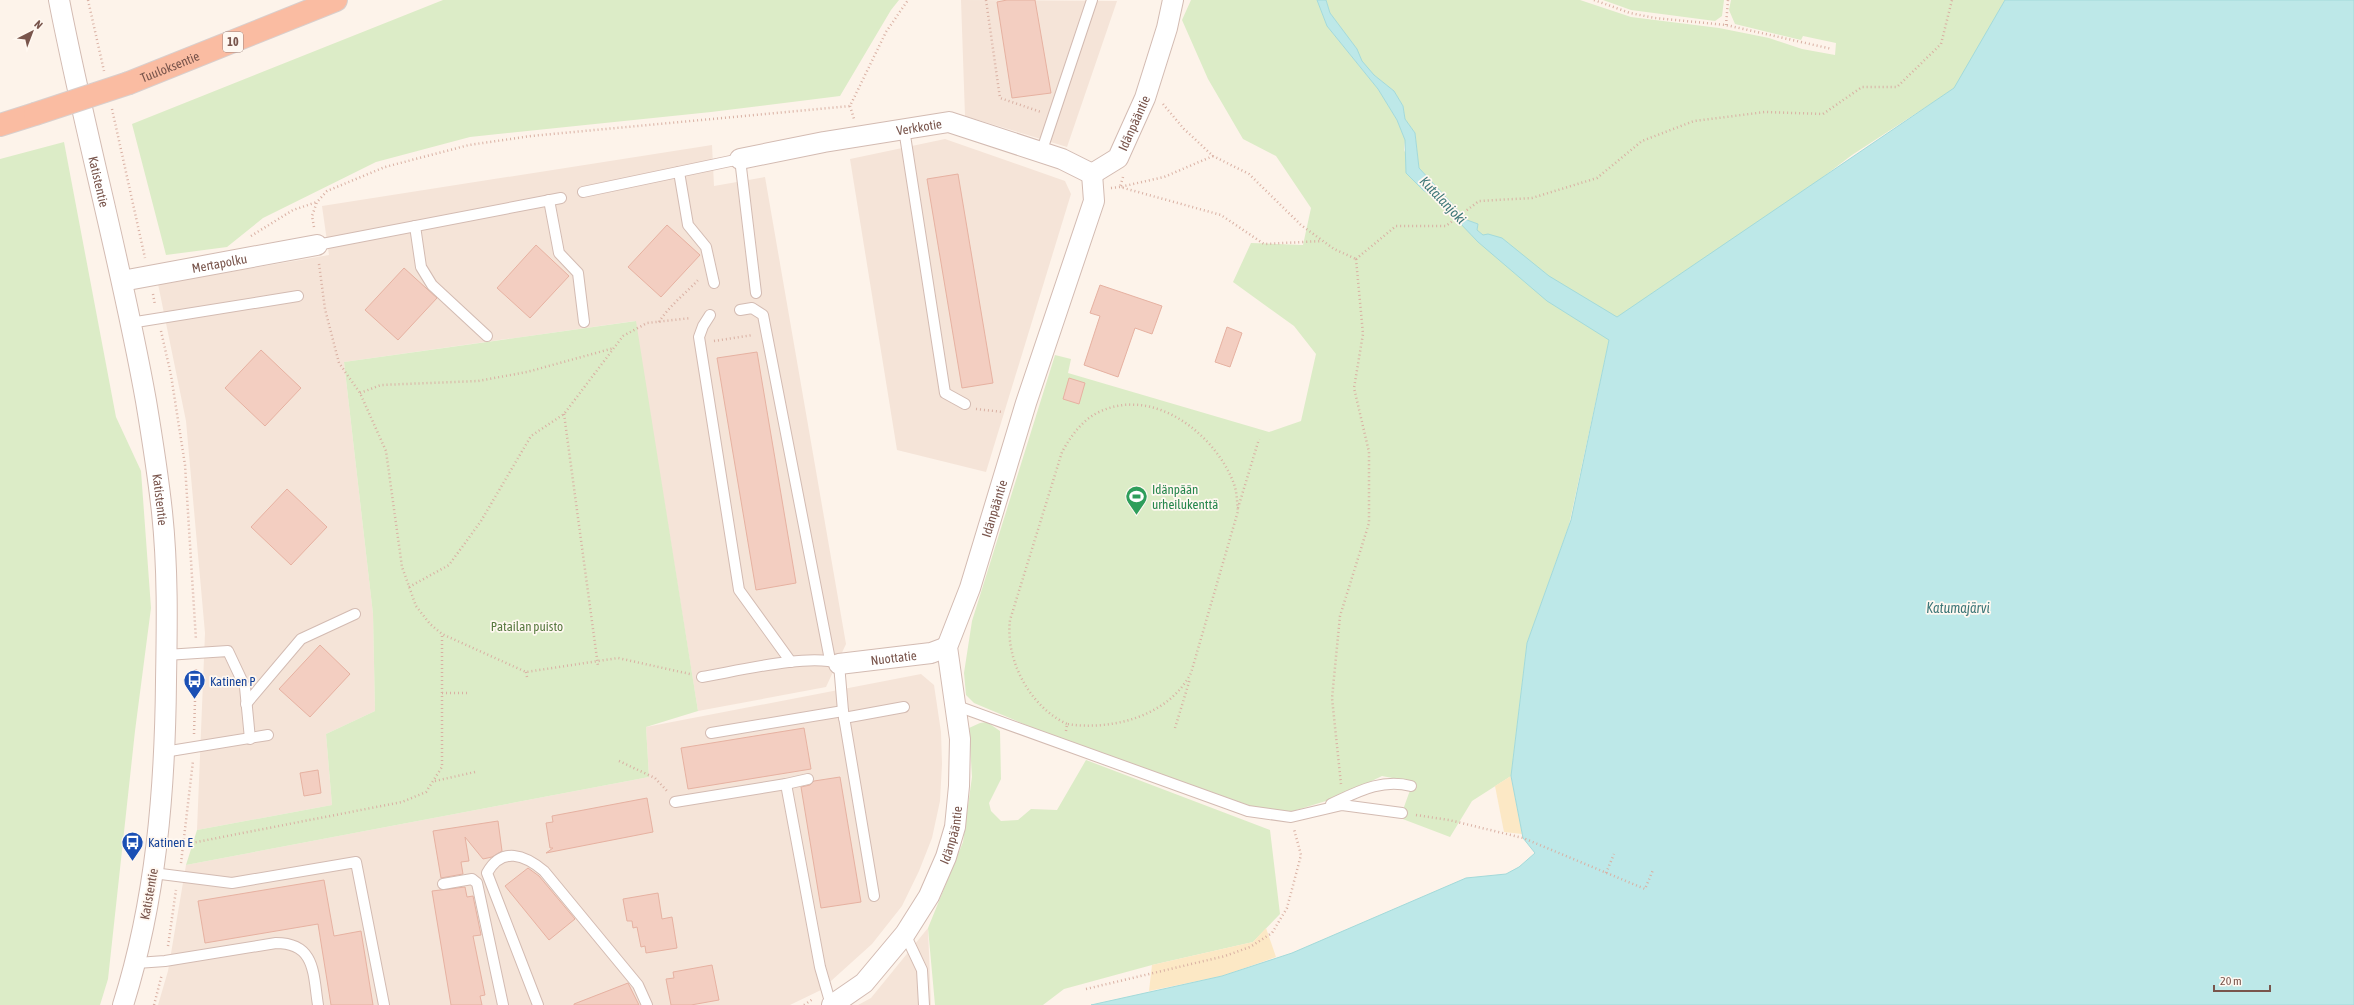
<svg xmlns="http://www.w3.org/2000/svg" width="2354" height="1005" viewBox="0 0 2354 1005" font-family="'Asap Condensed',sans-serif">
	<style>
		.residential { fill: #f5e4d8 }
		.green { fill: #dcecc7 }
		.sand { fill: #fce8c5 }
		.water { fill: #bde8e8; stroke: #a3dada }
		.building { fill: #f3cec1; stroke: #e6b1a1 }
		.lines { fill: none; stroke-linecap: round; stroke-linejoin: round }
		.service-casing { stroke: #d3bbb2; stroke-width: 12 }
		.minor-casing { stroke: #d3bbb2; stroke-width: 22 }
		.trunk-casing { stroke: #d9cfcd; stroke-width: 24 }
		.path { stroke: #d9b0a3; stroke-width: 2.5; stroke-dasharray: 1 3; stroke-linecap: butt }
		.service { stroke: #fff; stroke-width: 10 }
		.minor { stroke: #fff; stroke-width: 20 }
		.trunk { stroke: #fabca2; stroke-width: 22 }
		.trunk-bridge-casing { stroke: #d9cfcd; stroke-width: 24; stroke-linecap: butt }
		.trunk-bridge { stroke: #fabca2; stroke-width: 22 }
		.labels { text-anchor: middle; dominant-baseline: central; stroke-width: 3.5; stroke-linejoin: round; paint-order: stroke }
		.shield { fill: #fff8f1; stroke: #a1867e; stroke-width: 1 }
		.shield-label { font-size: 12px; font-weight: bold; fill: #79554c }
		.street-label { font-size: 13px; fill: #79554c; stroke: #fff8f1 }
		.leisure-label { font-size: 13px; fill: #27864d; stroke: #fff8f1; text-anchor: start }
		.park-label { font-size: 13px; fill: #597a41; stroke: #fff8f1 }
		.transit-label { font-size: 13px; fill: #164399; stroke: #fff8f1; text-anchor: start }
		.water-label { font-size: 14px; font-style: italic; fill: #3c7677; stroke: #fff8f1 }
	</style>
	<rect width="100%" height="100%" fill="#fdf3ea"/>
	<!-- residential -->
	<g class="residential">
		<path d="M961,0L1117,1L1067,147L965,116Z"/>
		<path d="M945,139L1065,181L1071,194L986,472L897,450L850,159Z"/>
		<path d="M712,145L714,186L765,177L846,644L826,687L698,711L635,321L344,362L373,614L375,711L326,734L332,805L197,830L205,633L186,421L158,284L329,255L322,206Z"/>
		<path d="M921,674L934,685L941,732L942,764L940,801L932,838L919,871L902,906L872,944L821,990L790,1005H158L168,971L186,865L649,777L646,727Z"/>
		<path d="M928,928L931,1005H858L871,998Z"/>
	</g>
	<!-- green -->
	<g class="green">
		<path d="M443,0H899L891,10L840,96L711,112L470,137L376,162L263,218L227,247L166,255L132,124Z"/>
		<path d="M1191,0H1317L1327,26L1378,89L1397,120L1405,140L1404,150L1423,190L1438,200L1451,214L1483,235L1477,230L1478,224L1467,220L1419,168L1415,133L1405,119L1403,106L1394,91L1374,75L1361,61L1357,49L1330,13L1326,0H1580L1631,17L1719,28L1769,38L1802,49L1835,55L1836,43L1803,36L1801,40L1735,24L1729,10L1731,0H2005L1955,88L1852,155L1609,340L1569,525L1527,643L1511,776L1472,801L1450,837L1400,818L1413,782L1382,776L1339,797L1290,812L1259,809L1045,733L974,703L966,695L964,673L972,621L1055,355L1071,359L1068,373L1269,432L1301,421L1316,354L1294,326L1233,282L1251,243L1303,245L1311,208L1276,156L1243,139L1208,79L1182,20Z"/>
		<path d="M1603,0H1724L1722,16L1715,21L1631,10Z"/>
		<path d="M64,142L116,417L141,471L151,608L135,731L108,979L100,1005H0V159Z"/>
		<path d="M636,321L698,711L646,727L649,777L186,865L197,830L332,805L326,734L375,711L373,614L344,362Z"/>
		<path d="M987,722L1000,731L1001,779L989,803L991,811L1001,821L1018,820L1031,809L1057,810L1086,760L1270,830L1280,914L1253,942L1152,965L1064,989L1043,1005H935L928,928L963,842L972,777L969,728L980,723Z"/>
	</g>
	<!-- sand -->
	<g class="sand">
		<path d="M1511,776L1522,834L1504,832L1495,786Z"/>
		<path d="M1266,928L1276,957L1222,976L1149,991L1152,965L1253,942Z"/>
	</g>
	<!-- water -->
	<path class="water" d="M1317,0H1326L1330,13L1357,49L1362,61L1374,75L1394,91L1403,106L1405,119L1415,133L1419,168L1467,220L1478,224L1477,230L1483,235L1488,234L1502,238L1549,276L1617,317L1954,88L2005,0H2354V1005H1091L1222,976L1292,953L1466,878L1506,874L1519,867L1535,853L1523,838L1511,776L1527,643L1571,520L1609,340L1547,301L1478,242L1438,200L1423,190L1406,173L1405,140L1397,120L1378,89L1327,26Z"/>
	<!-- building -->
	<g class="building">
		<path d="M1007,0H1035L1051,93L1012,98L997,2Z"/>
		<path d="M958,174L993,383L962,388L927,179Z"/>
		<path d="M667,225L700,255L661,297L628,267Z"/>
		<path d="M536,245L569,276L530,318L497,288Z"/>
		<path d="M404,268L437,298L398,340L365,310Z"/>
		<path d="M1100,285L1162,306L1152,334L1135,328L1118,377L1084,365L1100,316L1090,313Z"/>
		<path d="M1227,327L1242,333L1230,367L1215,362Z"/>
		<path d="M261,350L301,388L265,426L225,388Z"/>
		<path d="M757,352L796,583L756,590L717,358Z"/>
		<path d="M1069,378L1085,383L1079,404L1063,399Z"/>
		<path d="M287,489L327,527L291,565L251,527Z"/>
		<path d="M320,645L350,674L310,717L279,689Z"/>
		<path d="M804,728L811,769L688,789L681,748Z"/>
		<path d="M318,770L321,793L304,796L300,773Z"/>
		<path d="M840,777L861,902L821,908L801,787L810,785L814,781Z"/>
		<path d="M647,798L653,832L546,853L553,848H550L546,823L553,822L552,816Z"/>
		<path d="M498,821L502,851L492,857L483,859L465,837L469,861L461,862L463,874L441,878L433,831Z"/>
		<path d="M528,868L539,876L575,919L549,940L505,886Z"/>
		<path d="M324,880L334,936L361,931L373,1005H331L318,924L205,943L198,901Z"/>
		<path d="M465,887L467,897L473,896L481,935L473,936L485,995L480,996L482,1005H451L432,891Z"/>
		<path d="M658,893L662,919L672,917L677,948L646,953L645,946L641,947L637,927L633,928L632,921H627L623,899Z"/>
		<path d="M712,965L719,1000L691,1005H671L666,979L674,978L673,972Z"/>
		<path d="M628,983L639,1005H574V1004Z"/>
	</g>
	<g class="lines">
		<defs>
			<g id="service">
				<path d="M904,129L945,393L965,404"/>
				<path d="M1041,153L1092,0"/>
				<path d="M679,172L688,225L706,247L714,283"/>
				<path d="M583,192L740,159L756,293"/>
				<path d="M549,200L559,253L578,273L584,322"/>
				<path d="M415,226L421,267L432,285L487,336"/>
				<path d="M317,245L561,198"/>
				<path d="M740,310L752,308L763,315L830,660"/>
				<path d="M710,315L703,326L699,337L739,590L791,662"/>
				<path d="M130,323L298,296"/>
				<path d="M166,655L228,651L245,687L250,739"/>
				<path d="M702,677C733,672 813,652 839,664L843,711L874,896"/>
				<path d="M246,704L301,639L355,614"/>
				<path d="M957,706L1248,811L1291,817L1342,805L1402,813"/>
				<path d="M844,718L904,707"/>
				<path d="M711,733L843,711"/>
				<path d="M164,752L268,735"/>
				<path d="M786,784L820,967L831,1005"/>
				<path d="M675,802L786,784L808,779"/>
				<path d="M1331,804C1357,792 1382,778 1411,786"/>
				<path d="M153,873L232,883L356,862L384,1005"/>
				<path d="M443,884L472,879L477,883L503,1005"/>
				<path d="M905,934L922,970L924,1005"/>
				<path d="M137,963L165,961L276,943C316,943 313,974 318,1005"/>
				<path d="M538,1005L487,873C502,846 525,855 544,871L638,985L647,1005"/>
			</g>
			<g id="minor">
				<path id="s1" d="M59,0C85,134 122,266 146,401C152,437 158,475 162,512C168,568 167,625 166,681C165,791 156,900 123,1005"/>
				<path id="s2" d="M740,159L824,142L949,122L1062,159L1092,174"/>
				<path id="s3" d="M1092,174L1118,158L1145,98L1167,28L1173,0"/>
				<path id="s4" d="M122,281L317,245"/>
				<path id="s5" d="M839,664L931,653L947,647"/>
				<path id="s6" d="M832,1005L864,983L905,934L929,896L946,857L955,827L959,786L960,739L947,647L970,588L1026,403L1094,201L1092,174"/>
			</g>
			<g id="trunk">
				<path id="s7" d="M129,83L336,0"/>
				<path d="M0,125L35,114"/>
			</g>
		</defs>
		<!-- service casing -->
		<use href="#service" class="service-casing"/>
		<!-- minor casing -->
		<use href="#minor" class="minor-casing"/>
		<!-- trunk casing -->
		<use href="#trunk" class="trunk-casing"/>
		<!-- path -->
		<g class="path">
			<path d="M88,0L104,71"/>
			<path d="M986,0L1000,98L1041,112"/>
			<path d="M1594,0L1630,13L1655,18L1726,25L1832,49"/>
			<path d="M1726,25L1728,0"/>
			<path d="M1163,104L1184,129L1213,156L1249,174L1301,225L1334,249L1356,259"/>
			<path d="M850,106L854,119"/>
			<path d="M112,109L145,258"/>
			<path d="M1123,177L1120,187L1164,177L1213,156"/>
			<path d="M1111,188L1120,187L1221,215L1264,244L1322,241"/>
			<path d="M314,227L312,216L317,202L327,191L385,167L469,145L531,136L850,106L886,32L908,0"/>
			<path d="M251,236L293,210L317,202"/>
			<path d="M1356,259L1396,226H1446L1479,201L1532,198L1597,178L1642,141L1694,121L1765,112L1823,114L1862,87H1897L1941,44L1952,0"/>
			<path d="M319,264L325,309L339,363L360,393L386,451L402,567L416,606L430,624L442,634L526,672L618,658L690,674"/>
			<path d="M153,294L155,305"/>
			<path d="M659,322C668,307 687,292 699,279"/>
			<path d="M161,331L171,375L185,465L196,640"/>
			<path d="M714,341L753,335"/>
			<path d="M360,393L381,385L478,381L527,372L614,348"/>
			<path d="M976,409L1003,412"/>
			<path d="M564,414L598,666"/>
			<path d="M1238,508L1259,439"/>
			<path d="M409,587L449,565L481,521L531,436L564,414L623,336L647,323L691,318"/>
			<path d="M526,672L527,677"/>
			<path d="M442,693H467"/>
			<path d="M1175,728L1190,679"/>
			<path d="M1066,731L1067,724C1112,731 1169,716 1191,673L1238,511C1237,502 1237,492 1234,484C1215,433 1153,386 1099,412C1082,420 1071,436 1062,452L1010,620C1005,660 1030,707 1067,724"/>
			<path d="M194,734L196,667"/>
			<path d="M619,761L655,778L667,791"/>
			<path d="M435,781L475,772"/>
			<path d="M1341,784L1332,698L1340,616L1369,523V452L1354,388L1363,334L1356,259"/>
			<path d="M1416,815L1449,820L1523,838L1645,889L1653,870"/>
			<path d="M176,846L402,802L426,792L442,767V634"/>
			<path d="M181,863L193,761"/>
			<path d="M1606,873L1614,854"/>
			<path d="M168,946L176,890"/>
			<path d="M1086,989L1225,956L1250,947L1272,933L1287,908L1301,855L1294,829"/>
			<path d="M154,1005L162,974"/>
			<path d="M804,1005L813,999"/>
		</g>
		<!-- service -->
		<use href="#service" class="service"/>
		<!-- minor -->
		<use href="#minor" class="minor"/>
		<!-- trunk -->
		<use href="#trunk" class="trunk"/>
		<defs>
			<path id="trunk-bridge" d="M35,114L129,83"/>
		</defs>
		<!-- trunk-bridge casing -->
		<use href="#trunk-bridge" class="trunk-bridge-casing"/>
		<!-- trunk-bridge -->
		<use href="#trunk-bridge" class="trunk-bridge"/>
	</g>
	<!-- icons -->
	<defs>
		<symbol id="stadium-pin" viewBox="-11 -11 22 30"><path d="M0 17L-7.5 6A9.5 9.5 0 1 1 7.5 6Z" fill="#2e9e5b" stroke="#fff8f1"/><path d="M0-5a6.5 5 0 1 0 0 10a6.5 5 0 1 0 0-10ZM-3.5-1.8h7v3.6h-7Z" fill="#fff"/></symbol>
		<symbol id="bus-pin" viewBox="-11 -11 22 30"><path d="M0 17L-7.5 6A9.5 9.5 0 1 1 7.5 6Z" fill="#1a4fb4" stroke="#fff8f1"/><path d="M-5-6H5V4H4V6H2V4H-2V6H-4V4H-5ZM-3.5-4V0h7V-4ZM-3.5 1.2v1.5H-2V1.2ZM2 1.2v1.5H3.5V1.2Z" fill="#fff"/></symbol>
	</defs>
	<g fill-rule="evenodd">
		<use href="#stadium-pin" x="1124" y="484" width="25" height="34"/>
		<use href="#bus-pin" x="182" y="668" width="25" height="34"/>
		<use href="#bus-pin" x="120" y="830" width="25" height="34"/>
	</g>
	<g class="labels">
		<!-- shield labels -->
		<rect class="shield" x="223" y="32" width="20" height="20" rx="3"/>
		<g class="shield-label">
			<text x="233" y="42">10</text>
		</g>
		<!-- street labels -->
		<g class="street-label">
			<text stroke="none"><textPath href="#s7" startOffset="44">Tuuloksentie</textPath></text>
			<text stroke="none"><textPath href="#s3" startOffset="69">Idänpääntie</textPath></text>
			<text stroke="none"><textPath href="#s2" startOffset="182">Verkkotie</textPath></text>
			<text stroke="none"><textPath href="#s1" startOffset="186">Katistentie</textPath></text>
			<text stroke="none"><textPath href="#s4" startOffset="99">Mertapolku</textPath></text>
			<text stroke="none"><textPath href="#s1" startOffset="510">Katistentie</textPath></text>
			<text stroke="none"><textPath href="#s6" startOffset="549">Idänpääntie</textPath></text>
			<text stroke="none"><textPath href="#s5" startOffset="55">Nuottatie</textPath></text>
			<text stroke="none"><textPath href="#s6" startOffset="213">Idänpääntie</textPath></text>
			<text transform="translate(149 894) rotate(-80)">Katistentie</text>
		</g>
		<!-- leisure labels -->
		<g class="leisure-label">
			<text x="1152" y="489">Idänpään<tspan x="1152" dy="15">urheilukenttä</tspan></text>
		</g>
		<!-- park labels -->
		<g class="park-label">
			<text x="527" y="626">Patailan puisto</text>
		</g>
		<!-- transit labels -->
		<g class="transit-label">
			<text x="210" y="681">Katinen P</text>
			<text x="148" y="842">Katinen E</text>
		</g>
		<!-- water labels -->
		<g class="water-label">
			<text transform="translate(1443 200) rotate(46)">Kutalanjoki</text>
			<text x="1958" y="608">Katumajärvi</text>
		</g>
	</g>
	<!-- north arrow -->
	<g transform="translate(32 32) rotate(42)" stroke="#fff8f1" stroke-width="3" paint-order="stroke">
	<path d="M0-3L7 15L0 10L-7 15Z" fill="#79554c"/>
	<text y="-6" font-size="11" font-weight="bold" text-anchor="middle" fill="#79554c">N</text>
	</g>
	<!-- scale -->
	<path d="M2214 985v6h56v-6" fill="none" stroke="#79554c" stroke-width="2"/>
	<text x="2220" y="985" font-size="12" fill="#79554c" stroke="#fff8f1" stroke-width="3" paint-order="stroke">20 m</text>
</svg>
